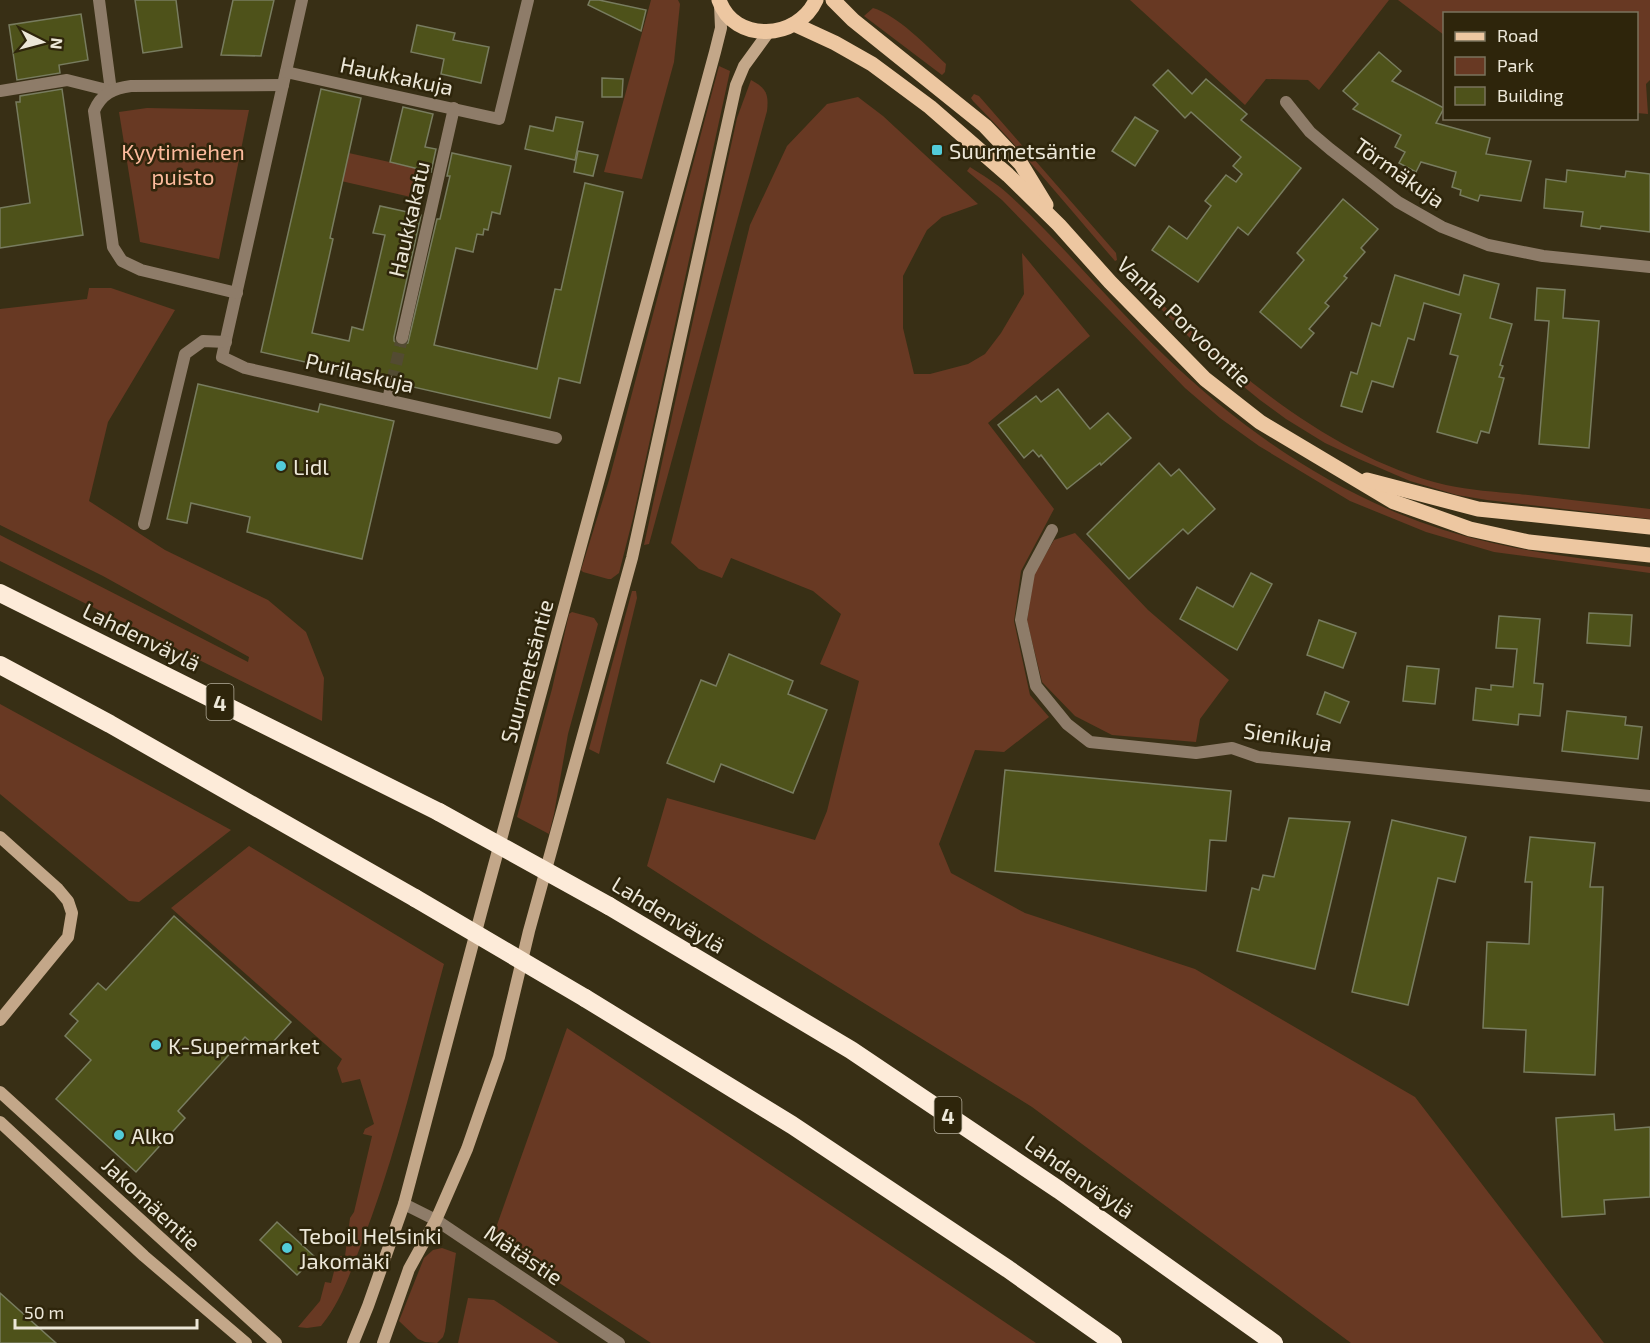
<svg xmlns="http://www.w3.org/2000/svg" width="1650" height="1343" viewBox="0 0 1650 1343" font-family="'Exo 2',sans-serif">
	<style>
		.green { fill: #683923 }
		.building { fill: #4e521a; stroke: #787c5f; stroke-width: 1.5 }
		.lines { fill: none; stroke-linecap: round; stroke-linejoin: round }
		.street-tunnel { stroke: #534b32; stroke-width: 12; stroke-dasharray: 12 6; stroke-linecap: butt }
		.street { stroke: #8e7c69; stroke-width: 12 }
		.secondary { stroke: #c3a789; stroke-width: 12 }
		.primary { stroke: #edc7a1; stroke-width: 15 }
		.highway { stroke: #fdebd9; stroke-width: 18 }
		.highway-bridge { stroke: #fdebd9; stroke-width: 18 }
		.poi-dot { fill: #52cbd9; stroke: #2e250b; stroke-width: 2 }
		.labels { text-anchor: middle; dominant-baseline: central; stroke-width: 5; stroke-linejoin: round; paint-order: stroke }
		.shield { fill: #2e250b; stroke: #b3ad9a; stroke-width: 1.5 }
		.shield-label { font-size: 21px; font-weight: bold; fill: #ece7d8 }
		.street-label { font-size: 22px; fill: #ece7d8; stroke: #2e250b }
		.poi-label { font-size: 22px; fill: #ece7d8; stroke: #2e250b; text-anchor: start }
		.park-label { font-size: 22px; fill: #fdbb9d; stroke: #2e250b }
	</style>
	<rect width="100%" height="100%" fill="#382f15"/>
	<!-- green -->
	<g class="green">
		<path d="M651,0H678L680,4L674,62L642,179L604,172Z"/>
		<path d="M1130,0H1389L1319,90L1308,80L1266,79L1245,105Z"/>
		<path d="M1398,0H1650V80L1646,84L1648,114L1637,113L1636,14H1444V35Z"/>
		<path d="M873,8C897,15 927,46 946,64L945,72L942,75L864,16Z"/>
		<path d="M719,66L730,71L633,518L619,573L611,579H608L583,572L581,570L609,480Z"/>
		<path d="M751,80C766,88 769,94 767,111L649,544L644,545L737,118Z"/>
		<path d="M974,94L979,96L1116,253L1117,260L1115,261C1068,207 1023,151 973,101L971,98Z"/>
		<path d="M858,97L883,116L978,204L942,217L927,230L903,276V328L914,374H930L968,364L985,354L1001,333L1024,294L1022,253L1090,336L988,423L1054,509L1021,571L1014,621L1030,695L1049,717L1004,752L975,750L939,844L951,873L1025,913L1195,969L1415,1097L1604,1343H1351L1032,1107L762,940L647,866L667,798L815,840L827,811L859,681L820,664L841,614L813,591L731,558L722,578L699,569L671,543L750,225L787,146L827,104Z"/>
		<path d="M147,108L249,110L219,259L140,242L119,112Z"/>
		<path d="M308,144L421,169L415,198L302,172Z"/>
		<path d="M970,167C982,175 996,183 1007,193C1063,244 1111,304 1165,356C1253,441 1360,511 1480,540C1536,554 1593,560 1650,567V573L1494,552L1426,532L1350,501L1259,446L1220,418L1185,388L1002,200L967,171Z"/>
		<path d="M1134,278C1223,362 1324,455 1446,485C1470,490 1495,492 1519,494C1562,499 1606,504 1650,509V519L1487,500L1457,495L1410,481L1359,459L1325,443L1286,419L1260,400L1217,365L1131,279Z"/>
		<path d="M89,288H111L175,310L108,422L89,501L165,550L268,600L306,632L324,678L322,721L0,561V535L248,662L249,657L103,576L0,525V309L87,299Z"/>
		<path d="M1075,533L1148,610L1229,680L1200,719L1196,742L1112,735L1075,716L1042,682L1027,621L1034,574L1054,540Z"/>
		<path d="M632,591H636L637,598L599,754L589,749Z"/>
		<path d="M572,612L594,618L598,624L568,734L554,814L549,834L517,817L552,689L569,614Z"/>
		<path d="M0,704L231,830L139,902L129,901L0,794Z"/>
		<path d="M249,846L444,964C418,1058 397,1154 361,1245C350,1273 341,1302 321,1326L307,1328L298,1327L320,1301L325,1282L331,1283L338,1256H345L350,1218L354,1212L372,1136L363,1134L365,1129L374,1124L360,1079L342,1083L337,1068L342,1059L171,908Z"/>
		<path d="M567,1028L1036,1343H651L492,1239Z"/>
		<path d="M442,1248L456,1253L445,1331L443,1337L437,1343L425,1342L418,1339L399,1321L424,1258L433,1250Z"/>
		<path d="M468,1298L494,1300L559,1343H458Z"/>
	</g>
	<!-- building -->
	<g class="building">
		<path d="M135,0H176L182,47L143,53Z"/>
		<path d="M233,0H274L261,56L221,55Z"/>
		<path d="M590,0H599L646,10L641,31L588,5Z"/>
		<path d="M81,14L88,60L59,65L60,73L17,80L9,25Z"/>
		<path d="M417,25L455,33L453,40L489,47L481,83L441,74L444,59L411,52Z"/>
		<path d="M1379,52L1401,71L1392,81L1444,108L1436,123L1490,138L1486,154L1531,161L1521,201L1480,195L1478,201L1460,195L1461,190L1452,187L1456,172L1421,162L1416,172L1399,163L1405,152L1395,147L1401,135L1353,109L1358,104L1343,91Z"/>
		<path d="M1168,70L1192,94L1206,79L1247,114L1241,120L1301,168L1248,235L1238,227L1198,282L1152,250L1169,226L1187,239L1211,206L1205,201L1226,175L1236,182L1242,174L1233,166L1241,157L1191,112L1185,118L1153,85Z"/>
		<path d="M602,78L623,79L622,97H602Z"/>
		<path d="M62,89L83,235L0,248V208L30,203L16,102H20V96Z"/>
		<path d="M321,89L361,98L330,238L333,239L312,333L349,341L352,327L363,330L385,235L373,233L380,206L421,215L394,337V341L400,346L408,343L437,219H440L450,176H447L452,153L511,166L500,214L492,212L488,230L484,229L483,235L477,234L473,252L456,248L434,345L537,369L555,289L561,290L585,183L623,192L580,383L559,378L550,418L400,384V379L394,374H389L384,380L261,352Z"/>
		<path d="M403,107L433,114L425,147L436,149L431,172L390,162Z"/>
		<path d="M556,117L583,122L575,160L525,149L530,126L553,131Z"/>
		<path d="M1135,117L1158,131L1135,166L1112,151Z"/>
		<path d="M578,151L598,155L593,176L574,172Z"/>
		<path d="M1567,170L1625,177L1626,171L1650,174V232L1601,226L1600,229L1581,226L1583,212L1544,208L1546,179L1566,182Z"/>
		<path d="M1343,199L1378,229L1361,248L1365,252L1344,276L1347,278L1325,303L1329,306L1309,329L1314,333L1301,348L1260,312L1304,260L1297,253Z"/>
		<path d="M1395,275L1459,295L1464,275L1499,284L1490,318L1512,324L1500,365L1503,366L1499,377L1504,378L1489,433L1481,431L1477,443L1437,432L1458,356L1450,354L1461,314L1424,303L1414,340L1408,338L1393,387L1372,381L1362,412L1341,406L1351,372L1357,374L1372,323L1380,326Z"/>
		<path d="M1537,288L1565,290L1563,318L1599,321L1589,448L1539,444L1549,321L1535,320Z"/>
		<path d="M198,384L318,412L320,404L394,421L362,559L247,532L250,517L191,503L187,523L167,519Z"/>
		<path d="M1058,389L1090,429L1108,413L1131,438L1101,465L1100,463L1067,489L1041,455L1039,457L1033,450L1024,458L998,425L1036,396L1041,402Z"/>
		<path d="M1159,463L1171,476L1179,469L1215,509L1188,534L1183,529L1129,579L1087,534Z"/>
		<path d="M1251,573L1272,584L1237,650L1180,619L1197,587L1233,607Z"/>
		<path d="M1589,613L1632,615L1630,646L1587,643Z"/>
		<path d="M1499,616L1540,619L1534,683L1543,684L1540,716L1519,714L1518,725L1473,720L1476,688L1491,690V685L1513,687L1517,649L1496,648Z"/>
		<path d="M1319,620L1356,633L1343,668L1307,655Z"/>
		<path d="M729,654L793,681L788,694L827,710L793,793L721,764L714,782L667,763L701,680L716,686Z"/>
		<path d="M1407,666L1439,669L1435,704L1403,701Z"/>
		<path d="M1325,692L1349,702L1340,723L1317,714Z"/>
		<path d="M1567,711L1626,717L1625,725L1642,727L1638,759L1562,751Z"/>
		<path d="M1005,770L1231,791L1226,841L1210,840L1206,891L995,871Z"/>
		<path d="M1289,818L1350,822L1315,969L1237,951L1252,888L1259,890L1263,875L1274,877Z"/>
		<path d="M1392,820L1466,837L1455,882L1438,878L1408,1005L1352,992Z"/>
		<path d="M1530,837L1595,843L1590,887H1603L1595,1075L1524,1072L1526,1030L1483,1028L1487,942L1529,944L1532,882H1525Z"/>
		<path d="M174,916L291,1022L263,1053L245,1037L178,1111L185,1118L136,1172L56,1099L91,1060L65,1036L78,1021L70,1014L98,983L106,990Z"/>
		<path d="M1614,1114L1615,1130L1650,1127V1197L1604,1200L1605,1214L1562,1217L1556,1118Z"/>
		<path d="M277,1222L315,1257L297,1275L260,1240Z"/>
		<path d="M0,1293L56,1343H0Z"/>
	</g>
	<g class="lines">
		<!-- street-tunnel -->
		<path class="street-tunnel" d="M392,382L402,338"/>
		<!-- street -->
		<g class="street">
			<path d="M99,0L111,91"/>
			<path d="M302,0L222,357L245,368L556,438"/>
			<path d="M286,72L499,119L528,0"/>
			<path d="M0,91L67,80L111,91"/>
			<path d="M1286,102L1310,132L1330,149L1398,202L1442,227L1488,245L1543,256L1650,267"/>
			<path d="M237,293L141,270L122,261L113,247L94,111C101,94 114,88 131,86L283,85"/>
			<path d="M402,338L454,108"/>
			<path d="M388,400L392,382"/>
			<path d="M144,524L185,354L203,341L226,342"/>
			<path d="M1052,530L1029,573L1021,620L1036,686L1067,724L1090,742L1196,753L1232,748L1258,757L1650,796"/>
			<path d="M404,1204L436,1220L619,1343"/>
		</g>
		<!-- secondary -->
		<g class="secondary">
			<path d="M0,837L58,889L68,901L72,913L68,937L0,1020"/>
			<path d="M0,1092L276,1343"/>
			<path d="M0,1122L144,1256L246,1343"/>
			<path d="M353,1343L368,1306L404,1204L481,913L715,52L721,28L720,5"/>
			<path d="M383,1343L409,1269L436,1220L467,1149L499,1057L529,931L632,558L736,85L744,66L768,33"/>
		</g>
		<!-- primary -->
		<g class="primary">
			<path d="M719,0C734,44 798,40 816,0"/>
			<path d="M833,0L853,20L985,126L1021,164L1046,205"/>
			<path d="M796,25L835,43L872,64L930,107L1008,175L1059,225L1110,282L1205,379L1260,422L1394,502L1470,529L1529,542L1650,555"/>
			<path d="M1367,480L1478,509L1650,527"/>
		</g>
		<!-- highway -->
		<g class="highway">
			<path d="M0,593L439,812"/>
			<path d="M0,665L110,724L415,898"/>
			<path d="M609,906L851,1050L1059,1190L1274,1343"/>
			<path d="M585,998L792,1125L1008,1269L1113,1343"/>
		</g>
		<!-- highway-bridge -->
		<g class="highway-bridge">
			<path d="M439,812L609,906"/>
			<path d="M415,898L585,998"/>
		</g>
	</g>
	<!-- markers -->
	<g class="poi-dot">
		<rect x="931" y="144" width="12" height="12" rx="3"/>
		<circle cx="281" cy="466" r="6"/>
		<circle cx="156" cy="1045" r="6"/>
		<circle cx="119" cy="1135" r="6"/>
		<circle cx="287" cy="1248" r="6"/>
	</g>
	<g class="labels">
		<!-- shield labels -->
		<g class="shield">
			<rect x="206.5" y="684" width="27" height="36" rx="4.5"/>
			<rect x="934.5" y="1097" width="27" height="36" rx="4.5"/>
		</g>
		<g class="shield-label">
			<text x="220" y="702">4</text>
			<text x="948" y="1115">4</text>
		</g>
		<!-- street labels -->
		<g class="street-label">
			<text transform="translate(397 75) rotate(12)">Haukkakuja</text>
			<text transform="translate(1400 172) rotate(35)">Törmäkuja</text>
			<text transform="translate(408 219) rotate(-77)">Haukkakatu</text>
			<text transform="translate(1185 321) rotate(44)">Vanha Porvoontie</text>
			<text transform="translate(360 372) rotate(13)">Purilaskuja</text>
			<text transform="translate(142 636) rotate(26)">Lahdenväylä</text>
			<text transform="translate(526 671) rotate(-75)">Suurmetsäntie</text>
			<text transform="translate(1288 736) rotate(9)">Sienikuja</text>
			<text transform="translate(669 914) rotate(31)">Lahdenväylä</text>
			<text transform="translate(1080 1176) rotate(35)">Lahdenväylä</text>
			<text transform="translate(152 1203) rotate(43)">Jakomäentie</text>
			<text transform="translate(524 1254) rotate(34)">Mätästie</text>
		</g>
		<!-- poi labels -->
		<g class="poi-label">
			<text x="949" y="150">Suurmetsäntie</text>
			<text x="293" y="466">Lidl</text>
			<text x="168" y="1045">K-Supermarket</text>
			<text x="131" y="1135">Alko</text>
			<text x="299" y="1235">Teboil Helsinki<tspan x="299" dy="25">Jakomäki</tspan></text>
		</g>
		<!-- park labels -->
		<g class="park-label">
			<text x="183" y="151">Kyytimiehen<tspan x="183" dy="25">puisto</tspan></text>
		</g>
	</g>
	<!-- legend -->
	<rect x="1443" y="12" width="195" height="108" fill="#2e250b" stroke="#7a735d" stroke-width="1.5"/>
	<rect x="1455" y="32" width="30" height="9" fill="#edc7a1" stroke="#7a735d" stroke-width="1.5"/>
	<text x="1497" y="42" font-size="18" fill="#ece7d8">Road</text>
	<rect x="1455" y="57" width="30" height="18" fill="#683923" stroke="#7a735d" stroke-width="1.5"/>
	<text x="1497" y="72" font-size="18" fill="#ece7d8">Park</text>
	<rect x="1455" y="87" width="30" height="18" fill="#4e521a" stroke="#7a735d" stroke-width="1.5"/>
	<text x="1497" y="102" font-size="18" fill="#ece7d8">Building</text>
	<!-- north arrow -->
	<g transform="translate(42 42) rotate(96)" stroke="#2e250b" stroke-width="4.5" paint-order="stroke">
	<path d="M0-4.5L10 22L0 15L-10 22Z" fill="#ece7d8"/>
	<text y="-9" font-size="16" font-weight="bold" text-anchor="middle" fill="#ece7d8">N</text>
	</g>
	<!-- scale -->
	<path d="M15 1319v9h182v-9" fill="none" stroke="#ece7d8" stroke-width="3"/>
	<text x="24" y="1319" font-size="18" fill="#ece7d8" stroke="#2e250b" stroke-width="4.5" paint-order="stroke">50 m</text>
</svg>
